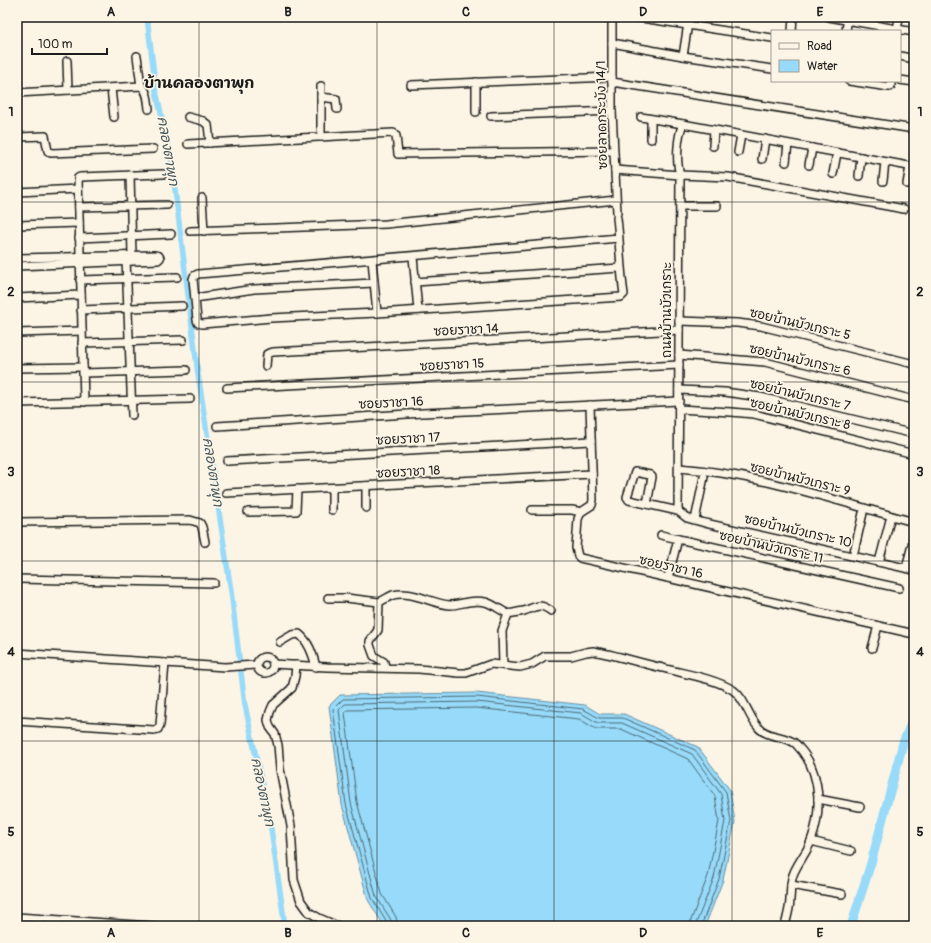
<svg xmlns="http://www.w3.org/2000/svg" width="931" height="943" viewBox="0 0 931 943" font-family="Pangolin,'Playpen Sans Thai',sans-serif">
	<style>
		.water { fill: #97daf9; stroke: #668ea1 }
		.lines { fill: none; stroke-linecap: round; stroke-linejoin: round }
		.shore { stroke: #4d6874; stroke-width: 1 }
		.canal { stroke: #97daf9; stroke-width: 5.5 }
		.river { stroke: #97daf9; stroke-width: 9 }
		.minor-casing { stroke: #1c1c1c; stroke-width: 10 }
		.minor { stroke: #fcf5e5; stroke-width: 7 }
		.grid { fill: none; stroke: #1c1c1c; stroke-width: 1; stroke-opacity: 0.55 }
		.labels { text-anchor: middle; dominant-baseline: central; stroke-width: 3.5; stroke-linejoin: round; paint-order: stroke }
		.street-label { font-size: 13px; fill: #1c1c1c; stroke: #fcf5e5 }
		.water-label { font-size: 14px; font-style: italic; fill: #41555e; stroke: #fcf5e5 }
		.quarter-label { font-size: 15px; font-weight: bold; fill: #1c1c1c; stroke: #fcf5e5 }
		.neatline { fill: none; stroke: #1c1c1c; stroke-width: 1.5 }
		.grid-label { font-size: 13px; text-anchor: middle; font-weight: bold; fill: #1c1c1c }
	</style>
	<rect width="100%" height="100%" fill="#fcf5e5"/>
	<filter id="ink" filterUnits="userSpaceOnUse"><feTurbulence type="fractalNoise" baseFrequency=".025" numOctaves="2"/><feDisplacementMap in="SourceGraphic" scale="8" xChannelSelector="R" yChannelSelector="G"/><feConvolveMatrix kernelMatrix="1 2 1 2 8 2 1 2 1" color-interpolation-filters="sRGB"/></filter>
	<g filter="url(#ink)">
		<!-- water -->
		<path class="water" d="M477,693L585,705L600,714H624L698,747L730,790L735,822L723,880L705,926H384L368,900L342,805L329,706L340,695Z"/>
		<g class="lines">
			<!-- shore -->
			<g class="shore">
				<path d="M387,926V923L372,898L346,804L333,709L343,699L477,697L583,709L599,718H623L695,750L726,792L731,821L719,879L701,926"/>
				<path d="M392,926L391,920L376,896L351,803L339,710L345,704L477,702L581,713L598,723H622L692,754L721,794L725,821L714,878L697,921L696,926"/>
				<path d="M398,926L396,917L382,894L357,802L345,713L347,710L476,708L579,719L596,729H621L688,759L715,796L719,821L708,876L691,920L690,926"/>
			</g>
			<!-- canal -->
			<path class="canal" d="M147,17L156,91L171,158L198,374L231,591L245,705L270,822L285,926"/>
			<!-- river -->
			<path class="river" d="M851,926L871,863L903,743L914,716"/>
			<defs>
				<g id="minor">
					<path d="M612,17V111L617,213"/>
					<path d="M635,17L772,38"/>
					<path d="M829,17L914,32"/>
					<path d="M792,31L793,17"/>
					<path d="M846,31L848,17"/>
					<path d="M897,31L899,17"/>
					<path d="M612,43L683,56L772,69"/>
					<path d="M137,56L141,86"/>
					<path d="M683,56L689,17"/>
					<path d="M900,56L914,59"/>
					<path d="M67,61L68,90"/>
					<path d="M900,80L914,82"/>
					<path d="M849,81L889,87L891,86V81"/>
					<path d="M476,82V112"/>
					<path d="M612,82L914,129"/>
					<path d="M411,85L612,77"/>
					<path d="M321,86V137"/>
					<path d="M111,88L114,117"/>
					<path d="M17,93L141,86C148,91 148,101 149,109"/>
					<path d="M321,97L336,99L337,109"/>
					<path d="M491,116L612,111"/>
					<path d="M188,117L203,121L208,125L210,143"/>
					<path d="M641,117L683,124L914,167"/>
					<path d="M651,119V139"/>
					<path d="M683,124C677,137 676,162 680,175L728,177L904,209"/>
					<path d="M17,137L45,136L48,151L51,153L153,149"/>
					<path d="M188,144L393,133L395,134L396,136L398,154L613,151"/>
					<path d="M713,146L714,130"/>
					<path d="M738,152L741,135"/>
					<path d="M762,159L765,139"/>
					<path d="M786,162L788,144"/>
					<path d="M809,165L812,148"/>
					<path d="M615,170L680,175L678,511"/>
					<path d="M833,174L837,153"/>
					<path d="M130,175L132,255"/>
					<path d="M859,176L861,157"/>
					<path d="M883,181L885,162"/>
					<path d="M907,184L910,166"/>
					<path d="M17,192L78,189"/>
					<path d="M202,198L204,231"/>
					<path d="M680,206H717"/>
					<path d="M79,207L167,205"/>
					<path d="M617,218C620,243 620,269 624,294L621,297L377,313L271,318L202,324L198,323L197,320L193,279L194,276L198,274L619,238"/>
					<path d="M17,225L79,223"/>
					<path d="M190,231L386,224L616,200"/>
					<path d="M79,238L171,234"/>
					<path d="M413,257L418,310"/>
					<path d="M17,258L155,255L159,256L160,258L158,260L17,266"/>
					<path d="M126,259L132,415"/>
					<path d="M372,260L377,313"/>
					<path d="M80,280L177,277"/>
					<path d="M415,282L620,268"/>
					<path d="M17,298L81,295"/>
					<path d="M195,298L254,289L374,283"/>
					<path d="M81,310L182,306"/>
					<path d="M679,321L737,323L761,326L914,364"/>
					<path d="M17,333L82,331"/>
					<path d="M82,343L183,340"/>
					<path d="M679,355L765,362L914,400"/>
					<path d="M266,366L267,354L273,352L679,330"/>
					<path d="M17,368L83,367"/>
					<path d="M83,373L186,370"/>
					<path d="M227,388L679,365"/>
					<path d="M679,390L725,392L760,397L914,434"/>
					<path d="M84,402L78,178L80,177L163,174"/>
					<path d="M17,403L190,399"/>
					<path d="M590,405L593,500L592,505L581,512L578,519L576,548L578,556L580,558L914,634"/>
					<path d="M679,409L731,412L754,414L914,454"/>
					<path d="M217,426L423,413L679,401"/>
					<path d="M227,461L591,441"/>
					<path d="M679,468C759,474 836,501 914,522"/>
					<path d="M366,486V508"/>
					<path d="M226,493L592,474"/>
					<path d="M647,504L652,477L650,475L635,472L627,497L629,500L678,511L687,518L705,523L914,570"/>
					<path d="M332,510V488"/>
					<path d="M532,510H572L581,512"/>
					<path d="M248,512L296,511L297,489"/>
					<path d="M695,520L704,477"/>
					<path d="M17,522L190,520L200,523L202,527L205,542"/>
					<path d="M661,535L678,539"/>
					<path d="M853,556L863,513"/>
					<path d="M879,562L890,520"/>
					<path d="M906,568L914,537"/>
					<path d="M668,578L678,539L899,588"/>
					<path d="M17,579L214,583"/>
					<path d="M328,598H346L379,602L378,630L370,641V645L374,656L384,662L385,667"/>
					<path d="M379,602C384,600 388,597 393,595C412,590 432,604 450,605C456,605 462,603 468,602C489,599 491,605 508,614C513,613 519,612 524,611C536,607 539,602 551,611"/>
					<path d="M280,642L292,635L299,634C309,642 313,654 316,667"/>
					<path d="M872,648L878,626"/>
					<path d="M17,653L225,667L256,665"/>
					<circle cx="265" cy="665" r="8"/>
					<path d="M273,664L327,667L419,669L459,673H466L491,664L520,667L532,664L545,656H571L586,652L593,651C616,655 640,663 663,668C684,674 714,678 733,690C745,698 748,716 758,727C767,738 785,735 796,744C798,746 800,749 802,751C821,775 822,812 811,841C807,853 797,863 793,875C790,883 791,891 790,899C790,908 787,917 785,926"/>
					<path d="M296,665L295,676L292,688L273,705L270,712L268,720L270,727L275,734L278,745L280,769L291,826L294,880L301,901L309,912L319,918L338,926"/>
					<path d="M503,665L502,631L508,614"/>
					<path d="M17,721L154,730L158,729L160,725L165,663"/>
					<path d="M818,799L860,807"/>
					<path d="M811,841L851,851"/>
					<path d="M791,885L842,894"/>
					<path d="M17,917L152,926"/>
				</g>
			</defs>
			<!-- minor casing -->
			<use href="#minor" class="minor-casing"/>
			<!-- minor -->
			<use href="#minor" class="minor"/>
		</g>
	</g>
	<!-- grid -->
	<path class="grid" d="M199,17V926M377,17V926M554,17V926M732,17V926M17,202H914M17,382H914M17,561H914M17,741H914"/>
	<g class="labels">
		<!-- street labels -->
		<g class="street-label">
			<text transform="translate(602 115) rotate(-91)">ซอยลาดกระบัง 14/1</text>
			<text transform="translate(667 310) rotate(-90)">ถนนบ้านบัวเกราะ</text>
			<text transform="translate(800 324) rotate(13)">ซอยบ้านบัวเกราะ 5</text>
			<text transform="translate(466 330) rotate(-3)">ซอยราชา 14</text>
			<text transform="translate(800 360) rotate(13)">ซอยบ้านบัวเกราะ 6</text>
			<text transform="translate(452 365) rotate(-3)">ซอยราชา 15</text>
			<text transform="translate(800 395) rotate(13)">ซอยบ้านบัวเกราะ 7</text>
			<text transform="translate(391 403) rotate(-3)">ซอยราชา 16</text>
			<text transform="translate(800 414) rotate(13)">ซอยบ้านบัวเกราะ 8</text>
			<text transform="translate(408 439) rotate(-3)">ซอยราชา 17</text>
			<text transform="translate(408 472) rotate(-3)">ซอยราชา 18</text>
			<text transform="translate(800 479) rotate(14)">ซอยบ้านบัวเกราะ 9</text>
			<text transform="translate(798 531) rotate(13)">ซอยบ้านบัวเกราะ 10</text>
			<text transform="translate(771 547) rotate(13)">ซอยบ้านบัวเกราะ 11</text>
			<text transform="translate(671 567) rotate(13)">ซอยราชา 16</text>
		</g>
		<!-- water labels -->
		<g class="water-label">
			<text transform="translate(168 151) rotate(80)">คลองตาพุก</text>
			<text transform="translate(213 472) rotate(81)">คลองตาพุก</text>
			<text transform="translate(263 792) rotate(78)">คลองตาพุก</text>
		</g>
		<!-- quarter labels -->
		<g class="quarter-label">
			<text x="199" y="83">บ้านคลองตาพุก</text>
		</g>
	</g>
	<!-- margin -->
	<rect width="931" height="943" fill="none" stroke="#fcf5e5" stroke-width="44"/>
	<!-- legend -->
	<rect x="771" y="30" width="130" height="52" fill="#fcf5e5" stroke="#a29e95"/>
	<rect x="779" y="43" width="20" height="6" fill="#fcf5e5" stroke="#a29e95"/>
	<text x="807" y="50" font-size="12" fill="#1c1c1c">Road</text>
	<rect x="779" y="60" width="20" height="12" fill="#97daf9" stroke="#a29e95"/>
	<text x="807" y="70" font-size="12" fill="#1c1c1c">Water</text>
	<!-- scale -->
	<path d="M32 48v6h75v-6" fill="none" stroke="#1c1c1c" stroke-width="2"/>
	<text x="38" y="48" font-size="12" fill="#1c1c1c" stroke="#fcf5e5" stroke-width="3" paint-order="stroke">100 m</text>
	<rect x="22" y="22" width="887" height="899" class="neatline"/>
	<g class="grid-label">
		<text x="111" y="16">A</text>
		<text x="288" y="16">B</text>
		<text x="466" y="16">C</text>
		<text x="643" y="16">D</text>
		<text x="820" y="16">E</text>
		<text x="11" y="116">1</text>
		<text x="920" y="116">1</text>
		<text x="11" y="296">2</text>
		<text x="920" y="296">2</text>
		<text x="11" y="476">3</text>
		<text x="920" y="476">3</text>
		<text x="11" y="656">4</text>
		<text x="920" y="656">4</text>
		<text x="11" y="836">5</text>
		<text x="920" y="836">5</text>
		<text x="111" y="937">A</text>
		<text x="288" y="937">B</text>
		<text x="466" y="937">C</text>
		<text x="643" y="937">D</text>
		<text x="820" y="937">E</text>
	</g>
</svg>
